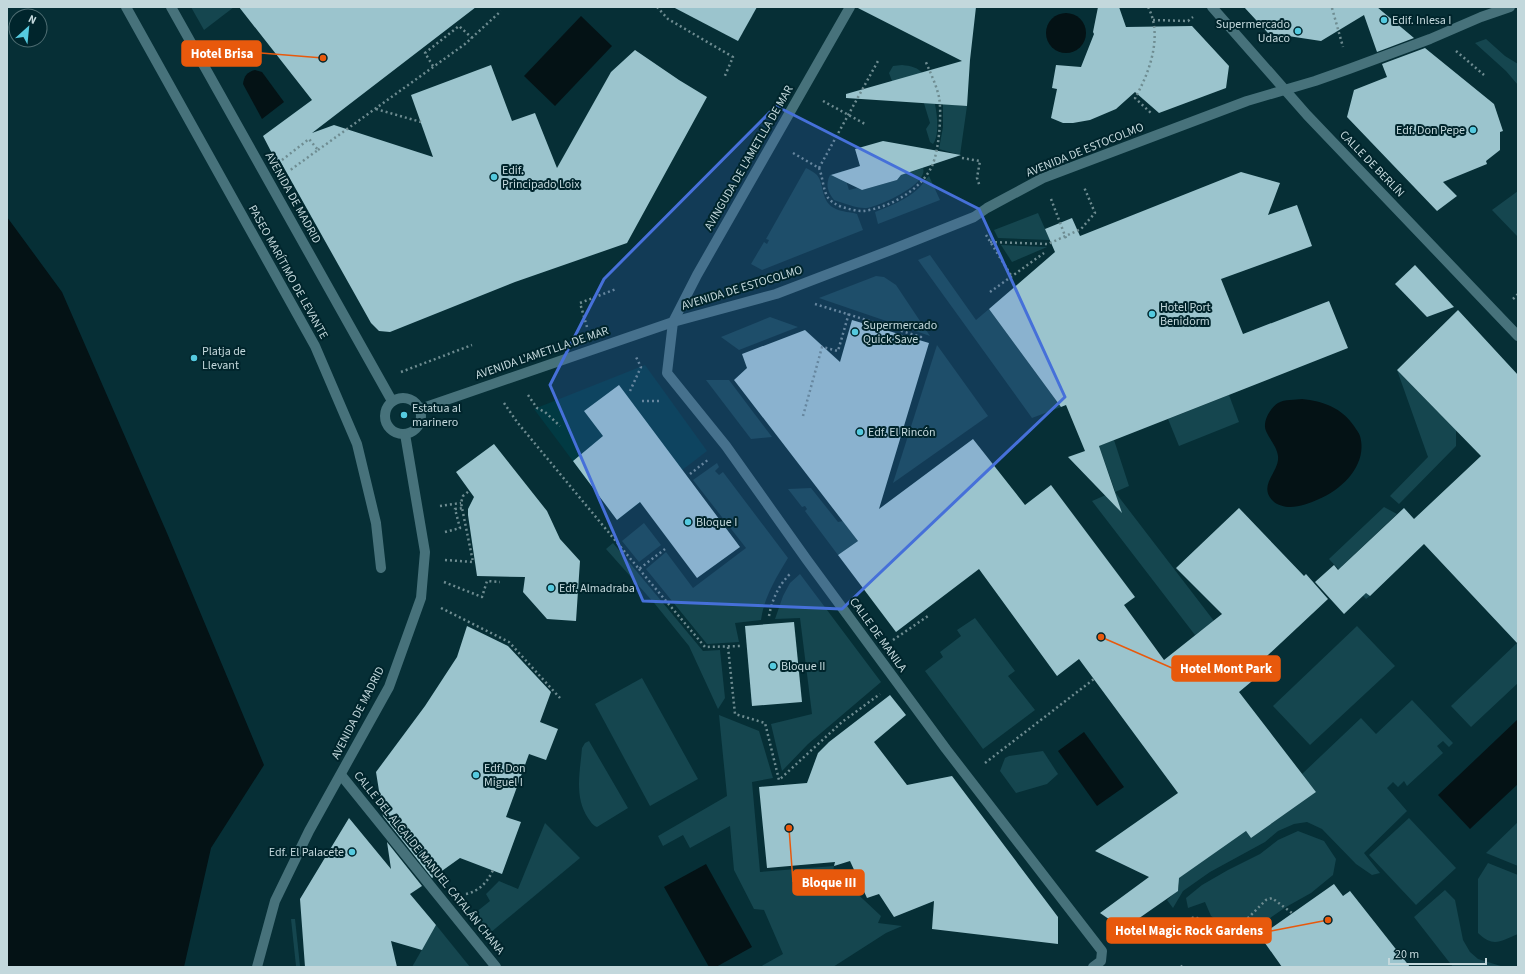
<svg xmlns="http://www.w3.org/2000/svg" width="1525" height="974" viewBox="0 0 1525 974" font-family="'Source Sans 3',sans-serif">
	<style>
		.built { fill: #013a43 }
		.green { fill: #15464f }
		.water { fill: #041215 }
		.building { fill: #9bc4cd }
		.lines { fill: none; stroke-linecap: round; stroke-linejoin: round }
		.path { stroke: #6e8c91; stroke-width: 2.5; stroke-dasharray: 2 3; stroke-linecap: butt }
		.minor { stroke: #47727b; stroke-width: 10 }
		.marked { fill: #4670d9; fill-opacity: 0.2; stroke: #4670d9; stroke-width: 3; stroke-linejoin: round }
		.poi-dot { fill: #55cadf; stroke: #00252c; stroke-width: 1.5 }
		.labels { text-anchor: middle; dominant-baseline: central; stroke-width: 4; stroke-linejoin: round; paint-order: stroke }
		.poi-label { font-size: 12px; fill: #c3d8dc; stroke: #00252c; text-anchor: start }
		.street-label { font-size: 12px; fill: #c3d8dc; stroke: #00252c }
		.leader { fill: none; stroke: #e8590c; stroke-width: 1.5 }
		.callout-dot { fill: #e8590c; stroke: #00252c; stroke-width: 1.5 }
		.callout { fill: #e8590c; stroke: #e8590c; stroke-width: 1.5 }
		.callout-label { font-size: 13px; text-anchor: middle; font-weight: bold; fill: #fff }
	</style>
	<rect width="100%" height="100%" fill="#062f36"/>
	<!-- built -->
	<path class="built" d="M645,365L707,451L617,520L534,409Z"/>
	<!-- green -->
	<g class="green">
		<path d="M191,7H234L204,30Z"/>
		<path d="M1486,39L1505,56L1518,64V85L1506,71L1475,43Z"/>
		<path d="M902,65C911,66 918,67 924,75C934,87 943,132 933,144L930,142L926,129L930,123L919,87L892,81L889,73L893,66Z"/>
		<path d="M943,104L967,106L960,155L939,149L943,127Z"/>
		<path d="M806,168C810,170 814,172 817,175C825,185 820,202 836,209C842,212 851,212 857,214L863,230L762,270L751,264L764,242L767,244L769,240L766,239Z"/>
		<path d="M923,168C929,184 880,206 867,208C857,209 844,203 834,200C828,192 825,185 830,175L843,171L849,190L857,188L862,190L897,180L901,175Z"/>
		<path d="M929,176L940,200L878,224L875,212C890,206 906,200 919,188C923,184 925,180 929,176Z"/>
		<path d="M1518,191V237L1492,210Z"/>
		<path d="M1038,213L1050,240L998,238L994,230Z"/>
		<path d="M1001,245L1047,247L1012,262Z"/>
		<path d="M930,255L976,320L989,309L1061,407L1032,418L918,260Z"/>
		<path d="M876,276L884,277L896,285L930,336L819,298Z"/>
		<path d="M770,317L798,327L739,350L721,337Z"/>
		<path d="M937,345L988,416L893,483Z"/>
		<path d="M1397,370L1456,430V446L1399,504L1390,496L1428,457Z"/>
		<path d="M706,380H729L772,437L751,439Z"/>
		<path d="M1229,395L1239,422L1179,446L1168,419Z"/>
		<path d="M1114,440L1129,486L1115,492L1214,621L1195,635L1092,501L1115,491L1099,446Z"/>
		<path d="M717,463L719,467L715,471L719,475L723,472L788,558C776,578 764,597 761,620L735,623L739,642L707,644L646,569L666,552L693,588L746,548L693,480Z"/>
		<path d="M811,488L838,522L843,521L858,541L838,555L805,511L807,509L805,506L802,507L788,489Z"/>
		<path d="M1384,507L1397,514L1342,566L1370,596L1366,599L1329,559Z"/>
		<path d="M644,523L661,545L639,562L622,541Z"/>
		<path d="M613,543L703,651L720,650L725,698L718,709L689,646L655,604L606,549Z"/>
		<path d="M800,574L881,682L808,744L782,771L771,724L812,714L800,618L775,619L783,596L790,583Z"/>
		<path d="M975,618L1015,671L1008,676L1035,710L983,749L925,671L943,657L940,652L961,636L957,630Z"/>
		<path d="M1357,626L1395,666L1310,745L1273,706Z"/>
		<path d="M1517,643L1518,683L1471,727L1451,706Z"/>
		<path d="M642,678L698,779L650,806L595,704Z"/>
		<path d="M1412,700L1453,743L1449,747L1443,741L1437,746L1443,753L1407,786L1404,781L1398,787L1393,782L1387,788L1407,811L1364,853L1380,873L1372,875L1356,864L1322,829L1307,822L1294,824L1278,831L1265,842L1210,872L1183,891L1173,908L1167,900L1178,890L1179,885L1177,879L1246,831L1251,838L1316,792L1302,774L1361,718L1376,734Z"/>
		<path d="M719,715L759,731L773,778L752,782L760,872L834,866L832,879L848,885L881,916L878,923L902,926L886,933L833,967H760L783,954L764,910L754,909L734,870L730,826L690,848L683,835L663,846L658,836L727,796Z"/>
		<path d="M589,741L628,808L597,827C592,825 591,822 588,818C574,796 580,773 582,748L585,743Z"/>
		<path d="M1043,751L1058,774L1047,784L1016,793L1000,771L1005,758L1009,756Z"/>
		<path d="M1409,818L1456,868L1416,905L1369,855Z"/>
		<path d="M1518,822V866L1486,853Z"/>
		<path d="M545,823L580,858L490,933L475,913L490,901L486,894L499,881L518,889Z"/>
		<path d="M1298,831L1324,841L1336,859L1333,875L1311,893L1286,907L1260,925L1230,929L1211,916L1205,902L1188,908L1186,898L1202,885L1228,870L1260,854L1278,840Z"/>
		<path d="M1488,863L1518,875V934C1500,941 1494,948 1478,933V879Z"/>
		<path d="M1445,890L1455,900L1463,940L1470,952L1478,959L1504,967H1453L1414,917Z"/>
		<path d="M291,919H295L300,966H296Z"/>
		<path d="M436,925L470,967H412Z"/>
	</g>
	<!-- water -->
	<g class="water">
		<circle cx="1066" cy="33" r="20"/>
		<path d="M581,16L612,46L555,106L524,76Z"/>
		<path d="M255,70L262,72L284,102L262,119L243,84C244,76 247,72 255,70Z"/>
		<path d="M7,217L62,292L167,533L264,765L211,848L184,967H7Z"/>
		<path d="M1302,399C1323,401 1342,408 1354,426C1356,429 1359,433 1360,436C1368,464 1343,489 1319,499C1310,503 1300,507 1290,507C1285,507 1277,505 1273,501C1257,485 1280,472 1278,456C1277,447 1270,440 1266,431C1262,422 1270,408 1278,403C1285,399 1295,400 1302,399Z"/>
		<path d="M1518,719V784L1470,829L1438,795Z"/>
		<path d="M1084,732L1124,787L1097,806L1058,751Z"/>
		<path d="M706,864L752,947L716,967H709L664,887Z"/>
	</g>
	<!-- building -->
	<g class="building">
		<path d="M239,7H476L312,133L334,125L433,157L411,95L491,65L512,121L535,113L557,168L611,72L635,50L679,80L707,97L627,243L515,282L390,332L379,331L371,323L279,159L276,161L263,136L312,100Z"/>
		<path d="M673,7H757L738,41Z"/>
		<path d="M856,7H976L970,60L967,106L846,98V94L962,61Z"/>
		<path d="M1098,7H1119L1126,27L1192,26L1229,66L1226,88L1159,113L1135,92L1116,109L1090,120L1073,123H1063L1051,118L1057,89L1052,88L1056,65L1081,67L1094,34L1093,32Z"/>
		<path d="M1244,7H1377L1414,38L1377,52L1364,15L1321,41L1268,33Z"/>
		<path d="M1425,48L1494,104L1503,131L1500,132V150L1486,161L1487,164L1443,182L1457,196L1437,211L1347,117L1354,90L1387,77L1382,64Z"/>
		<path d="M883,141L961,155L901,175L897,180L862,190L831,175L860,166L855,149Z"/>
		<path d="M1241,172L1280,183L1268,215L1297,205L1312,246L1221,279L1243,334L1329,301L1348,348L1099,446L1122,513L1068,457L1085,451L1066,405L1061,407L989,309L1055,252L1045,229L1072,218L1080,236Z"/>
		<path d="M1415,265L1454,307L1427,317L1395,284Z"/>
		<path d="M1458,310L1518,375V644L1424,544L1370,596L1366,593L1344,614L1315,582L1334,565L1338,570L1404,508L1414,519L1481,456L1397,370Z"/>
		<path d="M852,320L929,343L879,509L973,439L1025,505L1051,485L1135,597L1124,605L1164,660L1222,614L1176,568L1239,508L1304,576L1306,574L1328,599L1252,670L1257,677L1239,692L1316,792L1251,838L1246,831L1179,878L1178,891L1125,928L1116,924L1100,913L1149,877L1095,851L1178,793L1079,659L1057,676L979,569L896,632L838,555L858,541L734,380L747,368L742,354L805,330L840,362Z"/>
		<path d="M619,385L740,547L697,578L640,502L617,520L573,461L603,436L584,411Z"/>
		<path d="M494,444L547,511L560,539L580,561L576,621L547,619L523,592L525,577L477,576L468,515V509L474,497L456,472Z"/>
		<path d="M794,622L802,702L752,706L745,626Z"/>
		<path d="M467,626L508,646L551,692L540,722L558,729L546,760L529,754L506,817L521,822L502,874L460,858L432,878L383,816L376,772L425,706L457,657Z"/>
		<path d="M890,695L906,715L874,742L907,785L952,776L1058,917V944L932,929L934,901L894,917L879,894L867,898L850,861L834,866L835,862L767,868L759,787L807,783L818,753L829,742Z"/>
		<path d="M349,818L391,869L387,842L422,886L410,894L436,925L422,950L391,941L397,967H305L300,899Z"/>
		<path d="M1334,884L1343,896L1350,891L1410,967H1282L1260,936Z"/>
	</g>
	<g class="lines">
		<!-- path -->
		<g class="path">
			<path d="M657,7L668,19L733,57L724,78"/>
			<path d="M1148,7C1163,35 1150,72 1135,98L1152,114"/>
			<path d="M1332,8L1343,47"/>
			<path d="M1153,20L1188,21L1193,17"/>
			<path d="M1456,51L1484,75"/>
			<path d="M433,66L425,53L459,26L472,38"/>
			<path d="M823,101L865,124"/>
			<path d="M376,109L421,122"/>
			<path d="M318,150L465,44L501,11"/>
			<path d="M793,153L819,168L878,61"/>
			<path d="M962,158L980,161L977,178L980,187"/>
			<path d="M282,160L309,139L318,150L289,171"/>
			<path d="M819,168C823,177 823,192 829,199C833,203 837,205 842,207C849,209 856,211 863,211C889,208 921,190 932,166C939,151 942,113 939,97C936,84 930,72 925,60"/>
			<path d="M1051,199L1067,241"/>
			<path d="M986,235L1012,277"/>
			<path d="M990,242L1048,244L1081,229L1095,213L1084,187"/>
			<path d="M990,292L1044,253"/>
			<path d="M1513,299L1518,294"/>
			<path d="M815,304L921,337L920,340"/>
			<path d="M587,327L580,303L616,289"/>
			<path d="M401,372L472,345"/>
			<path d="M630,391L641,367L636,357"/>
			<path d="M528,395L537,408L545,412L560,426"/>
			<path d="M642,401H660"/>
			<path d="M504,403L517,422L639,569L665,549"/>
			<path d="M803,416L822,347L838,351L849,313"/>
			<path d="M690,474L709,459"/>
			<path d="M440,506L461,503"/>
			<path d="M445,532L460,528L455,509L463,508"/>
			<path d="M445,560L473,562L461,503L463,496L469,491"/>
			<path d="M639,569L705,647L740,646"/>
			<path d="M444,582L482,597L487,581L500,582"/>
			<path d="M441,608L509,642L560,698"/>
			<path d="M769,616C772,600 778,586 790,574"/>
			<path d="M893,640L928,616"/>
			<path d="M728,647L735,714L765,723L779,780L842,722L880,694"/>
			<path d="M985,763L1094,679"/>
			<path d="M466,894C479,891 487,883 493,870"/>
			<path d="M1173,925L1195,917L1224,932L1235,931L1266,900L1272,898L1292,913"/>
			<path d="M1181,967L1183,965"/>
		</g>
		<!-- minor -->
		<g class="minor">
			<path d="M126,7L315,346L357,444L376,523L381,568"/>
			<path d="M171,7L392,401"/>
			<path d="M850,7L697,275L673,322L667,373L726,446L807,560L946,749L1102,951L1101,961L1093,967"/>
			<path d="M1212,7L1307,115L1518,336"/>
			<circle cx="403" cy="416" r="18"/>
			<path d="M420,409L673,322L776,294L891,250L974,217L987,208L1043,178L1247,101L1315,81L1349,69L1430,39L1481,17L1510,7"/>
			<path d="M341,775L496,967"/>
			<path d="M257,967L275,901L309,831L389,687L421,598L425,552L405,434"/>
		</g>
	</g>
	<!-- marked area -->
	<path class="marked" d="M776,106L979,209L1065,397L842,609L643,601L550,385L604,279Z"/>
	<!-- markers -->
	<g class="poi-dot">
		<circle cx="1384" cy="20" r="4"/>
		<circle cx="1298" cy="31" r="4"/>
		<circle cx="1473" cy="130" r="4"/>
		<circle cx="494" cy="177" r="4"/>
		<circle cx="1152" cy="314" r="4"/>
		<circle cx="855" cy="332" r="4"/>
		<circle cx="194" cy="358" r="4"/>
		<circle cx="404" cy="415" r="4"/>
		<circle cx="860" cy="432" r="4"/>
		<circle cx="688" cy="522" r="4"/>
		<circle cx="551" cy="588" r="4"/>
		<circle cx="773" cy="666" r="4"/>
		<circle cx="476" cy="775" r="4"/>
		<circle cx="352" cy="852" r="4"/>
	</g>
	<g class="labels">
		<!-- poi labels -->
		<g class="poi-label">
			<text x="1392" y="20">Edif. Inlesa I</text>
			<text x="1290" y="24" text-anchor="end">Supermercado<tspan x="1290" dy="14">Udaco</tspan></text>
			<text x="1465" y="130" text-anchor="end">Edf. Don Pepe</text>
			<text x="502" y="170">Edif.<tspan x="502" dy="14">Principado Loix</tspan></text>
			<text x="1160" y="307">Hotel Port<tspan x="1160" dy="14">Benidorm</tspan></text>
			<text x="863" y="325">Supermercado<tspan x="863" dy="14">Quick Save</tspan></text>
			<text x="202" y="351">Platja de<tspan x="202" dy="14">Llevant</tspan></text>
			<text x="412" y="408">Estatua al<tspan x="412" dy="14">marinero</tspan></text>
			<text x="868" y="432">Edf. El Rincón</text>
			<text x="696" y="522">Bloque I</text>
			<text x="559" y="588">Edf. Almadraba</text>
			<text x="781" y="666">Bloque II</text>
			<text x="484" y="768">Edf. Don<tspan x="484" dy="14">Miguel I</tspan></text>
			<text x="344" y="852" text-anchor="end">Edf. El Palacete</text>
		</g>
		<!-- street labels -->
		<g class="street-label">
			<text transform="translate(1085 150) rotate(-22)">AVENIDA DE ESTOCOLMO</text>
			<text transform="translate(749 158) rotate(-60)">AVINGUDA DE L'AMETLLA DE MAR</text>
			<text transform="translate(1372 164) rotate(46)">CALLE DE BERLÍN</text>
			<text transform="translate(293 198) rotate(61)">AVENIDA DE MADRID</text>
			<text transform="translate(288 272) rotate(61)">PASEO MARÍTIMO DE LEVANTE</text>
			<text transform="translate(742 288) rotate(-17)">AVENIDA DE ESTOCOLMO</text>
			<text transform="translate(542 353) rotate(-19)">AVENIDA L'AMETLLA DE MAR</text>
			<text transform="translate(878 635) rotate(54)">CALLE DE MANILA</text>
			<text transform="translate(358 713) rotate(-63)">AVENIDA DE MADRID</text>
			<text transform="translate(429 863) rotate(51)">CALLE DEL ALCALDE MANUEL CATALÁN CHANA</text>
		</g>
	</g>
	<!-- callouts -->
	<path class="leader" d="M323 58L261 53M1101 637L1172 668M789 828L793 882M1328 920L1271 931"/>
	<g class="callout-dot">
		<circle cx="323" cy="58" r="4"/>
		<circle cx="1101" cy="637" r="4"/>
		<circle cx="789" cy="828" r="4"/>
		<circle cx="1328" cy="920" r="4"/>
	</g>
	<g class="callout">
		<rect x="182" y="41" width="79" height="25" rx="4"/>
		<rect x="1172" y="656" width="108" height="25" rx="4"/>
		<rect x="793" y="870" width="71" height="25" rx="4"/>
		<rect x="1107" y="918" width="164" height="25" rx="4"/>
	</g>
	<g class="callout-label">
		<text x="222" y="58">Hotel Brisa</text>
		<text x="1226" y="673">Hotel Mont Park</text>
		<text x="829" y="887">Bloque III</text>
		<text x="1189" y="935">Hotel Magic Rock Gardens</text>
	</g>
	<!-- border -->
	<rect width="1525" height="974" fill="none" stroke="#c3d8dc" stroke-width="16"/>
	<!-- north arrow -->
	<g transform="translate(28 28) rotate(27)"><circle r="19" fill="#00252c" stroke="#4e6d72"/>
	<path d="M0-3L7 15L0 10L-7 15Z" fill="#55cadf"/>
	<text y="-6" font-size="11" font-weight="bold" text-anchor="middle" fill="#c3d8dc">N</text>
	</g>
	<!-- scale -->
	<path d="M1389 958v6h97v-6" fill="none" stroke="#c3d8dc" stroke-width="2"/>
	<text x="1395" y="958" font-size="12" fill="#c3d8dc" stroke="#00252c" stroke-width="3" paint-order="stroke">20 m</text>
</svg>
